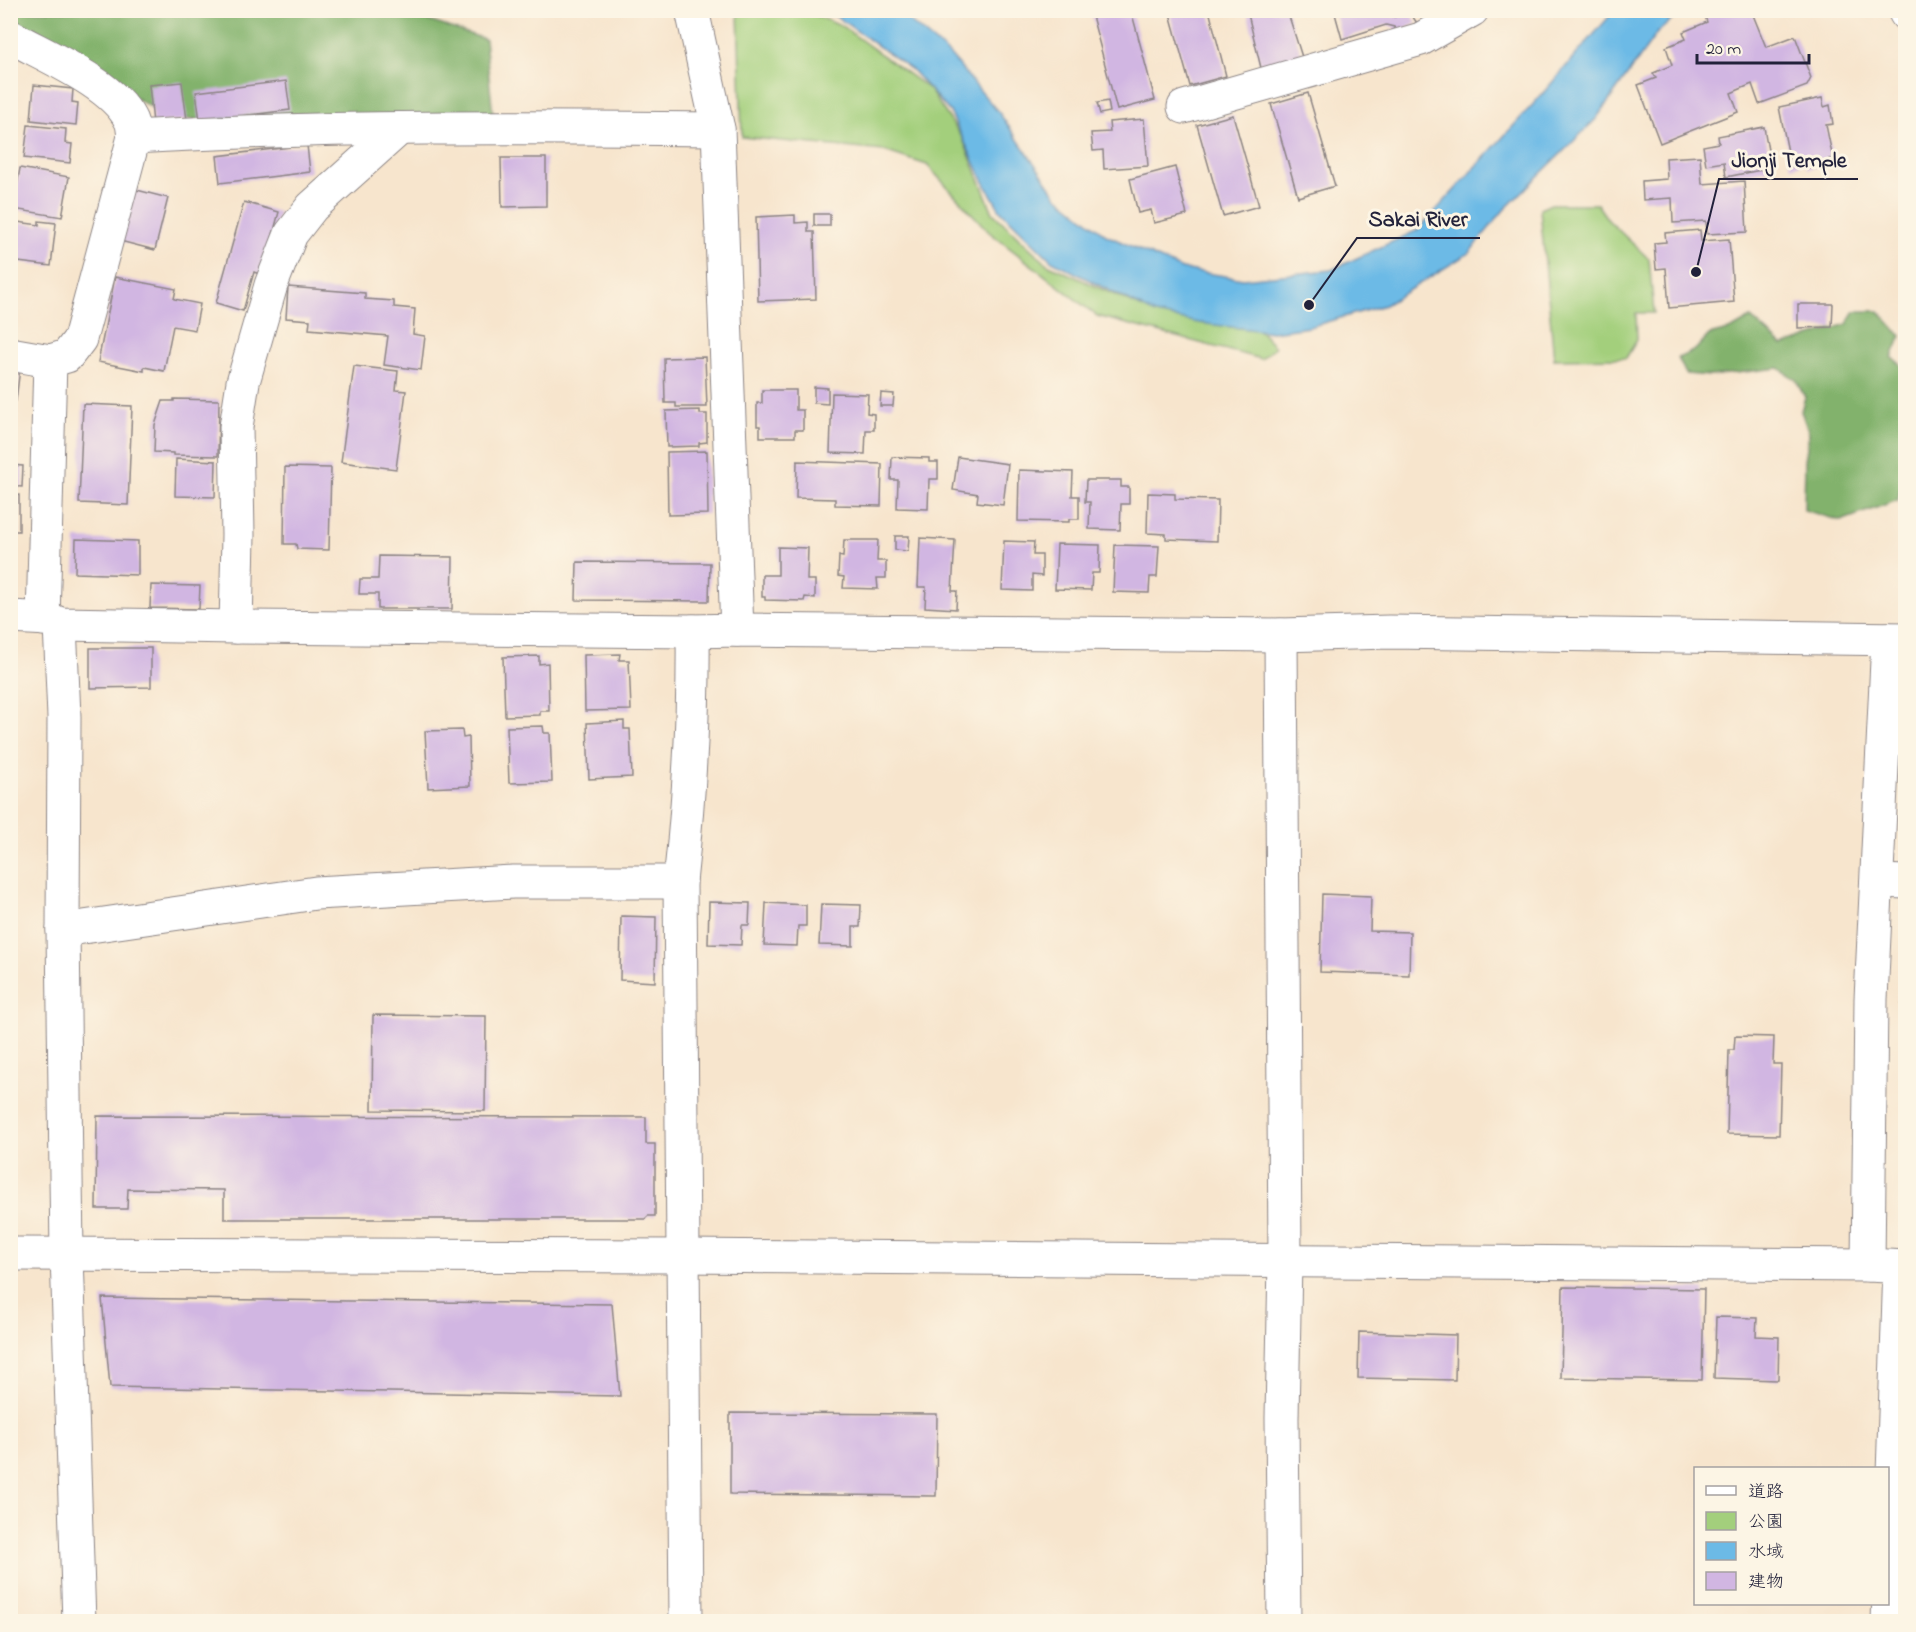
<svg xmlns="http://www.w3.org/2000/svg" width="1916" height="1632" viewBox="0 0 1916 1632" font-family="'Indie Flower','Klee One',sans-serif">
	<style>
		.green { fill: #a3cf7c; stroke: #62785c; stroke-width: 1.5 }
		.forest { fill: #82b26c; stroke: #526a54; stroke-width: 1.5 }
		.water { fill: #6cbae6; stroke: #476e90; stroke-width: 1.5 }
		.building { fill: #d1b6e2 }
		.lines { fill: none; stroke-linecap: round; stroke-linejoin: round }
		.street-casing { stroke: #8c8484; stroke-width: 35 }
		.secondary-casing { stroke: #8c8484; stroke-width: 35 }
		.street { stroke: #fff; stroke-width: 33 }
		.secondary { stroke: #fff; stroke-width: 33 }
		.leader { fill: none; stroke: #22223b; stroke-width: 2 }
		.callout-dot { fill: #22223b; stroke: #fcf5e5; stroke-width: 2 }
		.callout-label { font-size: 22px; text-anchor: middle; font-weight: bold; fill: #22223b; stroke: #fcf5e5; stroke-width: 6; stroke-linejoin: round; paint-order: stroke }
	</style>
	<rect width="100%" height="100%" fill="#fcf5e5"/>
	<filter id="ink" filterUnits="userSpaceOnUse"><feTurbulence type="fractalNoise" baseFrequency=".0167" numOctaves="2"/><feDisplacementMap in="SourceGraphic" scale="12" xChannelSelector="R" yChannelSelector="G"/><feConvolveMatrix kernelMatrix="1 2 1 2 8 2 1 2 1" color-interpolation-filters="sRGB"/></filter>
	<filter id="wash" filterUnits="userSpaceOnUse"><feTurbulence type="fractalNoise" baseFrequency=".008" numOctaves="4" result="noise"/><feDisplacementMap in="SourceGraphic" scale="24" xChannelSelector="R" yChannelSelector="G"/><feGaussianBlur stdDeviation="1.35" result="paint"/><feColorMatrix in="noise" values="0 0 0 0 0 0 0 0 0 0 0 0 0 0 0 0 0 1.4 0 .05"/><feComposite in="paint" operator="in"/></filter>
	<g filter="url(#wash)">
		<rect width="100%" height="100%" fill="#f7e5cd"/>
		<!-- green -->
		<g class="green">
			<path d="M738,11H806L843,27L929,89L962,137L993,213L1047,264L1141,307L1259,330L1275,347L1261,359L1097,316L989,232L927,165L884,151L742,137Z"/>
			<path d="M1551,204H1597L1608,220L1649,259L1654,313H1636L1637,340L1626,358L1554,359L1540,209Z"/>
		</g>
		<!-- forest -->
		<g class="forest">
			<path d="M10,11H399L485,39L494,125L174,119L97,78L12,23Z"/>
			<path d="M1855,311H1879L1901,336L1892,357L1905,368V424L1902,432C1905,442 1909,467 1905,477C1902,485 1899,491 1898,500L1841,521L1804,510L1805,461L1809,433L1801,411L1805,397L1796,380L1779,368L1711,376L1686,374L1678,358L1695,350L1709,335L1732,329L1751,318L1783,346L1847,324Z"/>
		</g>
		<!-- water -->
		<path class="water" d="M822,11H897L949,54L1000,114L1057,196L1106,235L1182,269L1243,279L1331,270L1418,230L1537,100L1614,11H1682L1657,33L1596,119L1504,210L1469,253L1385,305L1309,327L1272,332L1199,323L1155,314L1052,261L1000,210L983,180L950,112L912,70L837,17Z"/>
		<g id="blocks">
			<!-- building -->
			<g class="building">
				<path d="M1096,10H1131L1155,100L1117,110L1091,12Z"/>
				<path d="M1169,10H1209L1226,76L1190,86Z"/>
				<path d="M1247,10H1287L1302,57L1261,68Z"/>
				<path d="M1334,10H1389L1391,16L1395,17L1404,10H1408L1417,23L1397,33L1394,27L1386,25L1342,39Z"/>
				<path d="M1718,10H1751L1766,47L1795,36L1811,78L1807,86L1759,104L1752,84L1731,93L1738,112L1660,143L1638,85L1656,78L1653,73L1672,65L1666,47L1686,39L1683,32L1707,22L1705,16Z"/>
				<path d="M286,81L290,110L200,121L196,92Z"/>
				<path d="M182,82L187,120L153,123L149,85Z"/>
				<path d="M34,85L73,89L72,102L78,103L76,125L31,120Z"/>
				<path d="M1308,93L1335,186L1298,197L1271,104Z"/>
				<path d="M1822,98L1824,107L1830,105L1833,124L1826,125L1833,159H1829L1830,165L1807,169L1806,163L1791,167L1779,107Z"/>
				<path d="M1108,101L1110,112L1100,114L1097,103Z"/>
				<path d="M1233,115L1259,206L1223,216L1197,125Z"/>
				<path d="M1144,119L1148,166L1104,169L1103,150L1093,151L1091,133L1110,132L1109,122Z"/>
				<path d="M28,125L66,129L65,143L72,144L70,163L24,158Z"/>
				<path d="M1764,127L1771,168L1726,177L1724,162L1706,165L1703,146L1719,143L1718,136Z"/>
				<path d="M307,145L310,172L220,183L217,156Z"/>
				<path d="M1700,156L1702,184L1744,181L1747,232L1707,234L1706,221L1673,223L1672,198L1643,200L1642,181L1667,179L1666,158Z"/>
				<path d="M501,158H546V206L502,207Z"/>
				<path d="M1175,167L1187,215L1154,223L1151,210L1138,213L1130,179Z"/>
				<path d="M20,168L69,177L62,217L13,209Z"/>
				<path d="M133,189L168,198L155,250L120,241Z"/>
				<path d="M244,202L279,212L262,275L254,272L243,311L216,303Z"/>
				<rect x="814" y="214" width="16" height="12"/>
				<path d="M795,215V223L808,222V232H814L816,299L758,301L756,217Z"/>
				<path d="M10,221L39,225V221L56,223L51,266L10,261Z"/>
				<path d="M1700,230L1701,241L1729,239L1734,302L1669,308L1666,268L1656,269L1654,243L1666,242L1665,233Z"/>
				<path d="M115,277L176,289L174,299L200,304L195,330L173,326L164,371L144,367V371L98,362Z"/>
				<path d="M288,287L365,293V299L394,301V307L415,309L413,334L425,336L421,370L384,365L388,336L309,329L310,320L286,318Z"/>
				<path d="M1798,304H1833L1832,327L1798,328Z"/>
				<path d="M705,357L707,407H676V403H665L664,358Z"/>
				<path d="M354,366L398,371L396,390L406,391L396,469L341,462Z"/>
				<path d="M10,367L20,368L16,401L10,400Z"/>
				<path d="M814,387L828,388V404L814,403Z"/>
				<path d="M762,390H796V410H803V430H795V437H760V426H757V403H762Z"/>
				<path d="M832,393L868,394L867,413L874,414V430H866L865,454L830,453Z"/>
				<path d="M881,393L894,394L893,406H880Z"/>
				<path d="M174,399L219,400L218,456L173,455V453L154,452L155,425L163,401H174Z"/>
				<path d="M83,404L132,406L128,505L79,503Z"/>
				<path d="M700,410V414H707V442L699,443V446L667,447L666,411Z"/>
				<path d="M707,451L708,514L668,515L667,452Z"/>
				<path d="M892,457L929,458V462H938V479H929L928,509L897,508L898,480H891Z"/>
				<path d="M958,457L1008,464L1003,505L977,502L978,494L953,490Z"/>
				<path d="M176,459L216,461L215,497L175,496Z"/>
				<path d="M797,461L882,464L881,506L835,505V499L796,498Z"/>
				<path d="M10,465L23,466L22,487L10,486Z"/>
				<path d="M285,467L331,468L329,550L297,549L296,544H284Z"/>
				<path d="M1019,470L1073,472L1072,496H1079V519H1069V522L1018,521Z"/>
				<path d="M1086,480H1121V487H1129V504H1121L1120,530L1089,529L1090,502H1085Z"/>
				<path d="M1148,493L1175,494V499L1218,500L1217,541L1166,539V534L1147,533Z"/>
				<rect x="10" y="495" width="9" height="36"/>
				<path d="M895,536H909L908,551L895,550Z"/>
				<path d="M920,538L955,540L952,591H957L956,609L925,607L926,587H918Z"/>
				<path d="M76,539L138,541V575L75,573Z"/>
				<path d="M844,540H878L877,561H886V578H877L878,589L843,588L844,577L838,576L839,556L843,557Z"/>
				<path d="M1004,541L1034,542L1033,555H1042V576L1032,575V591L1002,590Z"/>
				<path d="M1057,544L1100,545L1099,573H1092L1091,590L1055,589Z"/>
				<path d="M1115,545L1159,546L1157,577H1150L1149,593L1113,592Z"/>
				<path d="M778,547L808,548L807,580H815V598L805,597L804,601L765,600V597H762V575H778Z"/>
				<path d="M379,556L453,557L452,609H378V594H359L360,579H378Z"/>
				<path d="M577,562L710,563L709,601L576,600Z"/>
				<path d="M151,585L200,586L199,609L150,608Z"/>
				<path d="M90,648H151V687L90,688Z"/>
				<path d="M620,654L619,660H629L631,710L585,711L584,655Z"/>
				<path d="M539,656V664L548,663L549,711H540V715L505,716L503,657Z"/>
				<path d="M624,721V729H630L632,777L589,779L587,723Z"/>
				<path d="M543,726L544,733H550L552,782L509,783L507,727Z"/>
				<path d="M462,730L463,738L469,737L470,786L428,788L425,731Z"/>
				<path d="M1322,894L1371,896L1370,931L1410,932L1409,975L1320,972Z"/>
				<path d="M709,902L750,903L749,925H742L741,945L708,944Z"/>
				<path d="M766,903L806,905V926H798L797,946L764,945Z"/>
				<path d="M821,904L861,905L860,927H853V946L819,945Z"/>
				<path d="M621,916L656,917L655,982L620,980Z"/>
				<path d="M1902,999H1906V1013H1901Z"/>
				<path d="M373,1015L486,1016L485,1111L372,1110Z"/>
				<path d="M1735,1036L1774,1037L1773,1064H1781L1779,1135L1727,1134L1729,1050H1734Z"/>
				<path d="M97,1116L646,1117V1144H655V1216H648L645,1219H224V1190L128,1189L127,1209H96Z"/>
				<path d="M1563,1287L1704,1289L1702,1380L1561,1378Z"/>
				<path d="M102,1298L612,1304L620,1396L110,1387Z"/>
				<path d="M1716,1317L1757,1318L1756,1336L1779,1337L1778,1380L1714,1378Z"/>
				<path d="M1359,1332L1456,1335L1455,1380L1358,1378Z"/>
				<path d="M730,1413L937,1414L936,1496L730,1494Z"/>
			</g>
		</g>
	</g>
	<g filter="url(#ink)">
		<use href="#blocks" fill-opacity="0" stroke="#8c8484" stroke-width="1.5"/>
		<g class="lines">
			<defs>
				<g id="street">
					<path d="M692,10L718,129L737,630"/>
					<path d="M1904,10L1906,14"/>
					<path d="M10,36C45,56 112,83 130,119C133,124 133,131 134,137L80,339L67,356L50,361L43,619"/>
					<path d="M1184,107L1421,39L1472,10"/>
					<path d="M134,137C328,126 523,127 718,129"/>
					<path d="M10,354L50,361"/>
					<path d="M10,617L49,619L60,624L236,627L693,631L737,630L1281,635L1389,632L1906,639"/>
					<path d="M60,624L64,717L63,930L67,1255L79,1622"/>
					<path d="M236,627L238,535L236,427L243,382L271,285L291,234L312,207L399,129"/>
					<path d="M1281,635L1285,1261"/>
					<path d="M1877,881L1906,882"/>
					<path d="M63,930L316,893L513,882H680"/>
					<path d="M1868,1265L1871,999L1888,639"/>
					<path d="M686,1622L680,882C689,799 694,715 693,631"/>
					<path d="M1888,1622L1900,1267"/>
				</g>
				<g id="secondary">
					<path d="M10,1254L682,1256L1868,1265L1906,1267"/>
					<path d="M1284,1622L1282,1418L1285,1261"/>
				</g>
			</defs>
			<!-- street casing -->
			<use href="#street" class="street-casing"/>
			<!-- secondary casing -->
			<use href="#secondary" class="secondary-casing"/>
			<!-- street -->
			<use href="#street" class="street"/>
			<!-- secondary -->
			<use href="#secondary" class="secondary"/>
		</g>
	</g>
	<!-- callouts -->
	<path class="leader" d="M1696 272L1719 179H1858M1309 305L1357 238H1480"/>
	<g class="callout-dot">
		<circle cx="1696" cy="272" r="6"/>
		<circle cx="1309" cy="305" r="6"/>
	</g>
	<g class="callout-label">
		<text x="1789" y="167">Jionji Temple</text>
		<text x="1418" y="226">Sakai River</text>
	</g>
	<!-- margin -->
	<rect width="1916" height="1632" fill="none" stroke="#fcf5e5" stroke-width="36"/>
	<!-- legend -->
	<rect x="1694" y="1467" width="195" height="138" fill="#fcf5e5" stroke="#a5a1a1" stroke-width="1.5"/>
	<rect x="1706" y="1486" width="30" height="9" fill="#ffffff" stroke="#a5a1a1" stroke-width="1.5"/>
	<text x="1748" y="1497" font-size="18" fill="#22223b">道路</text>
	<rect x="1706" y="1512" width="30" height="18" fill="#a3cf7c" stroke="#a5a1a1" stroke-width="1.5"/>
	<text x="1748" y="1527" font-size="18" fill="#22223b">公園</text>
	<rect x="1706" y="1542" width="30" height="18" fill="#6cbae6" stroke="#a5a1a1" stroke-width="1.5"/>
	<text x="1748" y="1557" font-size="18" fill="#22223b">水域</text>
	<rect x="1706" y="1572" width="30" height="18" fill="#d1b6e2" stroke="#a5a1a1" stroke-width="1.5"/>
	<text x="1748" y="1587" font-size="18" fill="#22223b">建物</text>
	<!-- scale -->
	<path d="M1697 54v9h112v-9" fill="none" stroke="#22223b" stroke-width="3"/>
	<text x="1706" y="54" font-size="18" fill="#22223b" stroke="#fcf5e5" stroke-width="4.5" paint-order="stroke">20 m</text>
</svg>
